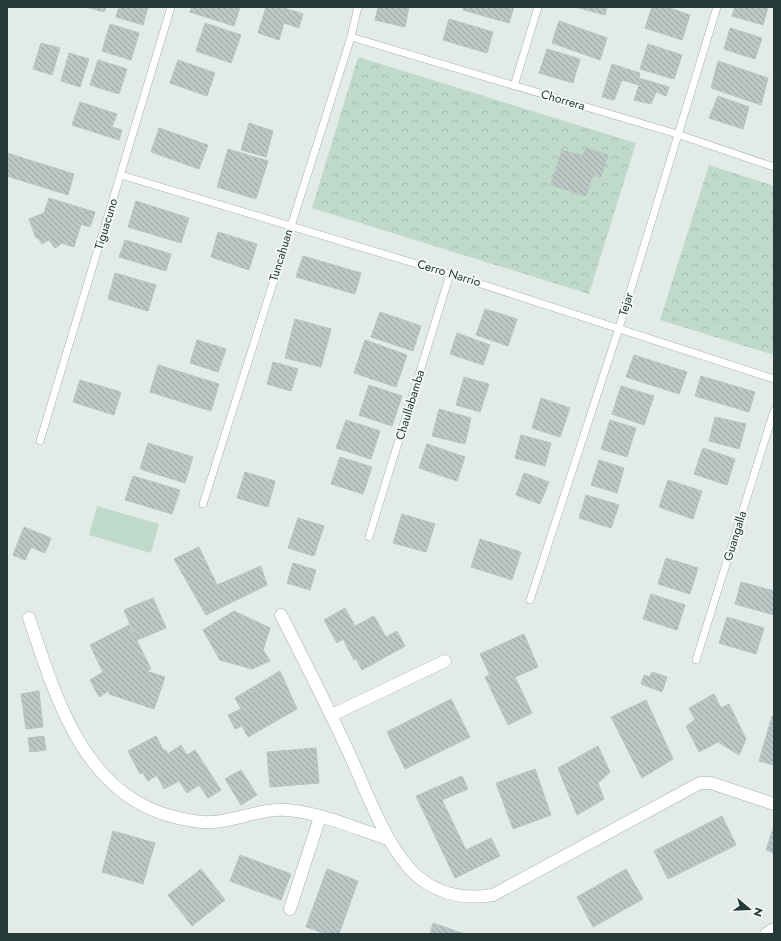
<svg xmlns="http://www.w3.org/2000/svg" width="781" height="941" viewBox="0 0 781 941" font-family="Jost,sans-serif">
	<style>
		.green { fill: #bfdacb }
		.park { fill: url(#park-crowns) }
		.building { fill: url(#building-back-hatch); stroke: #b6c4c1 }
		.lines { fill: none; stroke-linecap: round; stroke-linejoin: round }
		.service-casing { stroke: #a6b2b0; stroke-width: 8 }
		.minor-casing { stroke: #a6b2b0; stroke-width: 13 }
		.service { stroke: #fff; stroke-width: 7 }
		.minor { stroke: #fff; stroke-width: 12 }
		.labels { text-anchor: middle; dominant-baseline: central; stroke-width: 4; stroke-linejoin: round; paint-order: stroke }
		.street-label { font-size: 12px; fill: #253a38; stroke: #f3f8f6 }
	</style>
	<defs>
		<pattern id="park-crowns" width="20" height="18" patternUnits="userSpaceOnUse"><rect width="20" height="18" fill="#bfdacb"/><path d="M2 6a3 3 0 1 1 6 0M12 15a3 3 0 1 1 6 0" fill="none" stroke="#a4bcaf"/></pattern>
		<pattern id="building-back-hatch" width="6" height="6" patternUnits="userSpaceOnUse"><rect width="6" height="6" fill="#bcc8c5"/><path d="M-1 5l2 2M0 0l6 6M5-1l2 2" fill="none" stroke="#99a3a1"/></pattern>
	</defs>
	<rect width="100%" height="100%" fill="#e3ebe9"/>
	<!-- green -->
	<path class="green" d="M97,506L159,524L151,553L89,535Z"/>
	<!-- park -->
	<g class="park">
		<path d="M358,57L636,143L589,294L312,208Z"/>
		<path d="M709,165L774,186V355L660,320Z"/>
	</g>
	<!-- building -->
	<g class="building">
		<path d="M86,7H106L104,12Z"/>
		<path d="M119,7H148L143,25L116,17Z"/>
		<path d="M192,7H240L234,26L190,12Z"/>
		<path d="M266,7H281L303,14L299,28L284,23L279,40L258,33Z"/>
		<path d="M378,7H409L405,27L375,20Z"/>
		<path d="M464,7H514L509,23L463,10Z"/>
		<path d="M575,7H607L605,15Z"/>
		<path d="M652,7H667L690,15L682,40L645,28Z"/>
		<path d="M735,7H768L763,25L732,16Z"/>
		<path d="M449,19L493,32L487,53L443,40Z"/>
		<path d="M559,21L607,38L600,60L552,43Z"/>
		<path d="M205,23L241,35L231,63L196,51Z"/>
		<path d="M110,24L139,33L131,60L102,51Z"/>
		<path d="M730,28L762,38L755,59L724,49Z"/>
		<path d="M41,43L60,48L52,75L33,69Z"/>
		<path d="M648,44L682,55L674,79L640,69Z"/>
		<path d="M547,49L580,59L573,83L539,73Z"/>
		<path d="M69,53L89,59L80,87L61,81Z"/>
		<path d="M98,60L127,69L119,94L90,85Z"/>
		<path d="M178,60L215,73L207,96L170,83Z"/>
		<path d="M718,61L768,78L761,105L711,88Z"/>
		<path d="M612,64L640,73L639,78L669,87L666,96L656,92L651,104L634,100L639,85L622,80L614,100L602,97Z"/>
		<path d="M718,96L749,107L743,129L709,118Z"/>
		<path d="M80,102L117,114L112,127L122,130L119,140L72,125Z"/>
		<path d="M249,123L273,131L266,157L241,150Z"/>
		<path d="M159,128L208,145L199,169L151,152Z"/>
		<path d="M586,148L608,155L601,177L593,174L586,196L551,185L562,150L583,156Z"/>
		<path d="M228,149L268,161L256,199L217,187Z"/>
		<path d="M7,153L74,174L68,195L7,176Z"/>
		<path d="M49,198L95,212L90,227L81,224L74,247L62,243L55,248L49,240L42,244L38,238H36L29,219L44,213Z"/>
		<path d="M136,201L189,218L181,243L128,227Z"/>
		<path d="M218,232L257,244L249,270L211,257Z"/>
		<path d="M125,240L171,254L166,271L119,257Z"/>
		<path d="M303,256L361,273L355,294L296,277Z"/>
		<path d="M115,273L156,285L148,311L108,299Z"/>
		<path d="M485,309L517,319L508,346L476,335Z"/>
		<path d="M380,312L421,326L413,351L371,337Z"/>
		<path d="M295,319L331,329L321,367L285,358Z"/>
		<path d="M457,333L490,345L483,365L450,354Z"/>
		<path d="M197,340L226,349L218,372L190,363Z"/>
		<path d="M365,340L407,355L396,387L354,373Z"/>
		<path d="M634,355L687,372L679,394L626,377Z"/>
		<path d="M273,362L298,369L291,391L267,384Z"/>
		<path d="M158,365L219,384L211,411L150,392Z"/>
		<path d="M701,376L755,392L749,412L695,396Z"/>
		<path d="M464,377L489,384L480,412L456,405Z"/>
		<path d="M80,380L121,392L114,415L73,402Z"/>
		<path d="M369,385L402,396L392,426L359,415Z"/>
		<path d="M621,386L654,396L644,425L612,414Z"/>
		<path d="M541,398L570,408L560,437L532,428Z"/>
		<path d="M439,409L471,418L465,444L432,436Z"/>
		<path d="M715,417L746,424L739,449L709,441Z"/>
		<path d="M346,420L380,431L371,459L336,448Z"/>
		<path d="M610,420L636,428L627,457L601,449Z"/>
		<path d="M521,435L551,443L545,466L515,458Z"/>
		<path d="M148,443L193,457L185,483L140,469Z"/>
		<path d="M427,444L465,457L457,481L419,468Z"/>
		<path d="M703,448L735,459L727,485L694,474Z"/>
		<path d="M340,457L372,467L363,494L331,484Z"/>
		<path d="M599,460L624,468L617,493L591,485Z"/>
		<path d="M245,472L275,481L268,507L237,498Z"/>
		<path d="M524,473L549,482L540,504L516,495Z"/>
		<path d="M133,476L180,490L172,514L125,500Z"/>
		<path d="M668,480L702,491L693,519L659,507Z"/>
		<path d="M586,495L619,505L611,528L579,518Z"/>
		<path d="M402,514L435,524L426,552L393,543Z"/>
		<path d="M298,518L324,526L314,556L288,548Z"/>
		<path d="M24,527L51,538L45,553L31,547L25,560L13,555Z"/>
		<path d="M480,539L521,552L512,580L471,567Z"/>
		<path d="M199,547L217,585L261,566L267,585L206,615L174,559Z"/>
		<path d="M666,558L698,568L690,594L658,584Z"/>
		<path d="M293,563L316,570L310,590L287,583Z"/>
		<path d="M741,582L774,591V615L735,604Z"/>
		<path d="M651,594L685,605L677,630L643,619Z"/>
		<path d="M153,598L166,628L137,640L124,610Z"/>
		<path d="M345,608L355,626L374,616L386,637L397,631L405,646L362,670L356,659L354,660L343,639L337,643L324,620Z"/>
		<path d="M234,611L270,628L263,650L270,661L252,669L220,660L203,630Z"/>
		<path d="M727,617L764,628L756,654L719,643Z"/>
		<path d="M129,625L151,669L146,671L165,677L154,709L109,694L110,690L99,697L90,680L103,672L90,645Z"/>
		<path d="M524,634L538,667L515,677L532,713L508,725L485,677L490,675L480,654Z"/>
		<path d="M280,671L297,709L248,737L242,726L235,729L228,715L241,709L235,698Z"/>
		<path d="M652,672L667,677L662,692L641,684L644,675L650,677Z"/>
		<path d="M39,691L43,727L26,729L21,694Z"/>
		<path d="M714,694L721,708L729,704L746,739L739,755L718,742L699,752L686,726L695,720L689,708Z"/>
		<path d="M451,699L470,737L405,769L387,732Z"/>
		<path d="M646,700L673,759L642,778L611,717Z"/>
		<path d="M772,716L774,717V765L759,761Z"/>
		<path d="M44,736L46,750L30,752L28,738Z"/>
		<path d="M156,736L164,751L166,750L168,754L181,745L187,755L195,750L221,790L208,798L199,785L187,793L179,781L164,789L157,775L148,781L143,773L140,774L128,751Z"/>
		<path d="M598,746L610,772L598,783L604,799L577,815L558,768Z"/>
		<path d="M316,748L319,783L270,787L267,752Z"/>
		<path d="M535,769L551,815L513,829L496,783Z"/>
		<path d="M241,770L257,795L241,805L225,779Z"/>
		<path d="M462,776L468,789L442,800L466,850L491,838L500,856L455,878L416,796Z"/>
		<path d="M722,816L736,845L668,879L654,851Z"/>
		<path d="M774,826V853L766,850Z"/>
		<path d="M113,831L155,843L143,884L102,872Z"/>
		<path d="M240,855L291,874L281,900L230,881Z"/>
		<path d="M201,869L225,900L192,926L168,895Z"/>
		<path d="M327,869L358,881L339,934H326L306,927Z"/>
		<path d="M626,869L643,899L593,927L577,897Z"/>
		<path d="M433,923L465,934H430Z"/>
	</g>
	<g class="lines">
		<defs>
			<g id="service">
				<path d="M351,37L677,134L774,167"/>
				<path d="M514,86L538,7"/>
				<path d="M121,175L450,274L774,379"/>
				<path d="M40,441L171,7"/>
				<path d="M203,504L351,37L358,7"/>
				<path d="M369,537L450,274"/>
				<path d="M530,600L619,328L717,7"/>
				<path d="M696,660L774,411"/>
			</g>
			<g id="minor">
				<path d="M281,615C304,660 327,705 348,751C366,789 382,838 410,869C432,893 462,900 493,895L700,783H711L774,804"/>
				<path d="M29,618C55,694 81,789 167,815C181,819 197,823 212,822C237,821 261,808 286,810C319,812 357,829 388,839"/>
				<path d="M332,715L445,661"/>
				<path d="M290,909L320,817"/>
				<path d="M766,934L774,929"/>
			</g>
		</defs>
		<!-- service casing -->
		<use href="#service" class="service-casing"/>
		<!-- minor casing -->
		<use href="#minor" class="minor-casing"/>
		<!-- service -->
		<use href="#service" class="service"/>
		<!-- minor -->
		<use href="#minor" class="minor"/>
	</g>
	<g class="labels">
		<!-- street labels -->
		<g class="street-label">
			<text transform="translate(563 100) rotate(16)">Chorrera</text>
			<text transform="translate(106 224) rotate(-73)">Tiguacuno</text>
			<text transform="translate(281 255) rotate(-73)">Tuncahuan</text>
			<text transform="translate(449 273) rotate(17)">Cerro Narrio</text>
			<text transform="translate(626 304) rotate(-73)">Tejar</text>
			<text transform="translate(410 405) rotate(-73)">Chaullabamba</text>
			<text transform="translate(735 536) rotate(-73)">Guangalla</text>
		</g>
	</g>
	<!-- border -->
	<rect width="781" height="941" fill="none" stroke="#253a38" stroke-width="16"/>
	<!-- north arrow -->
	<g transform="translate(749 909) rotate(109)" stroke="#f3f8f6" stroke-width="3" paint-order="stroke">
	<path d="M0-3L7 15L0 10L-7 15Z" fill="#253a38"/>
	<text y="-6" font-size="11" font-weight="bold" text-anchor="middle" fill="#253a38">N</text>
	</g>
</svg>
